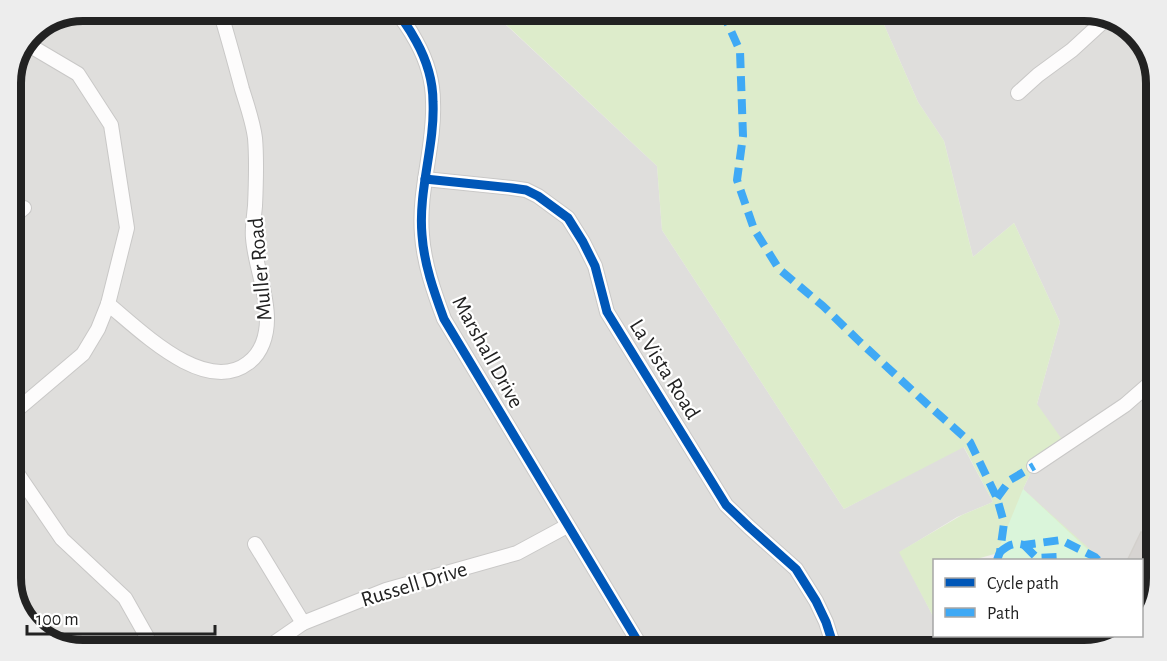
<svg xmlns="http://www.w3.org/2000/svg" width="1167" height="661" viewBox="0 0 1167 661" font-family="'Alegreya Sans',sans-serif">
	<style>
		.residential { fill: #dfdedc }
		.grass { fill: #ddeccb }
		.park { fill: #daf5da }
		.shadow { fill: #0003 }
		.building { fill: #d7d4d2; stroke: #d3d0cc; stroke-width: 1.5 }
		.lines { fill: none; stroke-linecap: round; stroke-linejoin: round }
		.street-casing { stroke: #c9c8c7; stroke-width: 16 }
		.street { stroke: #fdfcfc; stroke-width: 14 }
		.quiet { stroke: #3fa9f5; stroke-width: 8; stroke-dasharray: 15 8; stroke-linecap: butt }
		.cycleway-casing { stroke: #fff; stroke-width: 13 }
		.cycleway { stroke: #0057b8; stroke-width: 9 }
		.labels { text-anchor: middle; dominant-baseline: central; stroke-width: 4.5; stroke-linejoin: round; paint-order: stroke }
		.street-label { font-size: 22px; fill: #222; stroke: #fff }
		.rim { fill: none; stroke: #222; stroke-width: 8 }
	</style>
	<rect width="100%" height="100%" fill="#f0eeeb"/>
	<!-- residential -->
	<g class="residential">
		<path d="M83,11H491L657,166L662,230L844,509L963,446L993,502L957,517L900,552L934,618V636H944L952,650H83L47,641L20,615L11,583V79L32,31Z"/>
		<path d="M878,11H1084L1120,20L1144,43L1156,79V578L1149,607L1142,601V560H1099L1023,489L1034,466L1037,404L1060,322L1014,223L973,257L944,141L918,102Z"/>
	</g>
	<!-- grass -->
	<path class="grass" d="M503,11H878L918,102L944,141L973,257L1014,223L1060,322L1037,404L1066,445L1034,466L1023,489L1102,560H996L998,553L973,560H934V618L899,552L962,515L993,502L964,447L844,509L662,230L657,166L498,17Z"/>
	<!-- park -->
	<g class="park">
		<path d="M1023,489L1099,560H994Z"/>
		<path d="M964,636H1126L1121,641L1084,650H958Z"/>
	</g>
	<!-- shadow -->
	<path class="shadow" d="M1153,540L1156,543L1143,568L1142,567V560Z"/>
	<!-- building -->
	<path class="building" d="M1141,532L1154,539L1143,561H1127Z"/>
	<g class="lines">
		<defs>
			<g id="street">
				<path d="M395,11C403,19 410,30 416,41C426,59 433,81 433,102C435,146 418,190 422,235C424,264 434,292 444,319L643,650"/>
				<path d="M1018,93L1038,75L1072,50L1108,17"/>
				<path d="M425,179L512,188L526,190L538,196L568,218L583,242L595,266L607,312L726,505L749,527L796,569L816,601L826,622L835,650"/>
				<path d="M11,219L24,208"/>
				<path d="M108,304C140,330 205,396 248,363C262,353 267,335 267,319C267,291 255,265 253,238C252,228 254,217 255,206C256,184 257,161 255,138C253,122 247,105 242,89C235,63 228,37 220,11"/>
				<path d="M11,415L83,354L98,329L108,304L127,228L111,125L78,74L34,48L25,47"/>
				<path d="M11,448L17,473L62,539L125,598L147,637V650"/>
				<path d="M1034,466L1125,405L1156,378"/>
				<path d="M255,544L303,623"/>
				<path d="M264,650L303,623L386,590L517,553L567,526"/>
			</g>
		</defs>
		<!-- street casing -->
		<use href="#street" class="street-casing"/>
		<!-- street -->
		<use href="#street" class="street"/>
		<!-- quiet -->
		<g class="quiet">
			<path d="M722,11L740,51L743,136L737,180L754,229L779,269L823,306L860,342L927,404L970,442L997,498L1004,523L1000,552L997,560"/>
			<path d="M997,498L1010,480L1034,466"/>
			<path d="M1024,545L1037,558L1057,557L1063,560"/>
			<path d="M1000,552C1008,545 1014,542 1024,545L1061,540L1095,557L1098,560"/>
			<path d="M1142,601L1149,607"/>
			<path d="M971,636V650"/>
			<path d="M1074,636L1083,650"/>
		</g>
		<defs>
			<g id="cycleway">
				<path d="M395,11C403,19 410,30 416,41C426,59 433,81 433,102C435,146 418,190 422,235C424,264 434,292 444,319L643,650"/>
				<path d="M425,179L512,188L526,190L538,196L568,218L583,242L595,266L607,312L726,505L749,527L796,569L816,601L826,622L835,650"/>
			</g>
		</defs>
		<!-- cycleway casing -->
		<use href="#cycleway" class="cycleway-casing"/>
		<!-- cycleway -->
		<use href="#cycleway" class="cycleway"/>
	</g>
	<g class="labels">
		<!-- street labels -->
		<g class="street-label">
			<text transform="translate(260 269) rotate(-95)">Muller Road</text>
			<text transform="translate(488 352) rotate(61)">Marshall Drive</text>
			<text transform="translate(665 369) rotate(58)">La Vista Road</text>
			<text transform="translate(414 584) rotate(-17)">Russell Drive</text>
		</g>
	</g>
	<!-- crop -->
	<path d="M0 0H1167V661H0ZM83 21H1084A62 62 0 0 1 1146 83V578A62 62 0 0 1 1084 640H83A62 62 0 0 1 21 578V83A62 62 0 0 1 83 21Z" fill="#ededed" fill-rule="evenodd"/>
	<path class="rim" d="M83 21H1084A62 62 0 0 1 1146 83V578A62 62 0 0 1 1084 640H83A62 62 0 0 1 21 578V83A62 62 0 0 1 83 21Z"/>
	<!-- legend -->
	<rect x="933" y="559" width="210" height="78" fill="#ffffff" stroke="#a7a7a7" stroke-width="1.5"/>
	<rect x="945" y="578" width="30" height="9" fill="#0057b8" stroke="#a7a7a7" stroke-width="1.5"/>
	<text x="987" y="589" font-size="18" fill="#222222">Cycle path</text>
	<rect x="945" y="608" width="30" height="9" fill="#3fa9f5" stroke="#a7a7a7" stroke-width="1.5"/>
	<text x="987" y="619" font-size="18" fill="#222222">Path</text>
	<!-- scale -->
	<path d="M27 625v9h188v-9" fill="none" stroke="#222222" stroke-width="3"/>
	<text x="36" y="625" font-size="18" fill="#222222" stroke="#ffffff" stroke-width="4.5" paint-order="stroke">100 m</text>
</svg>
